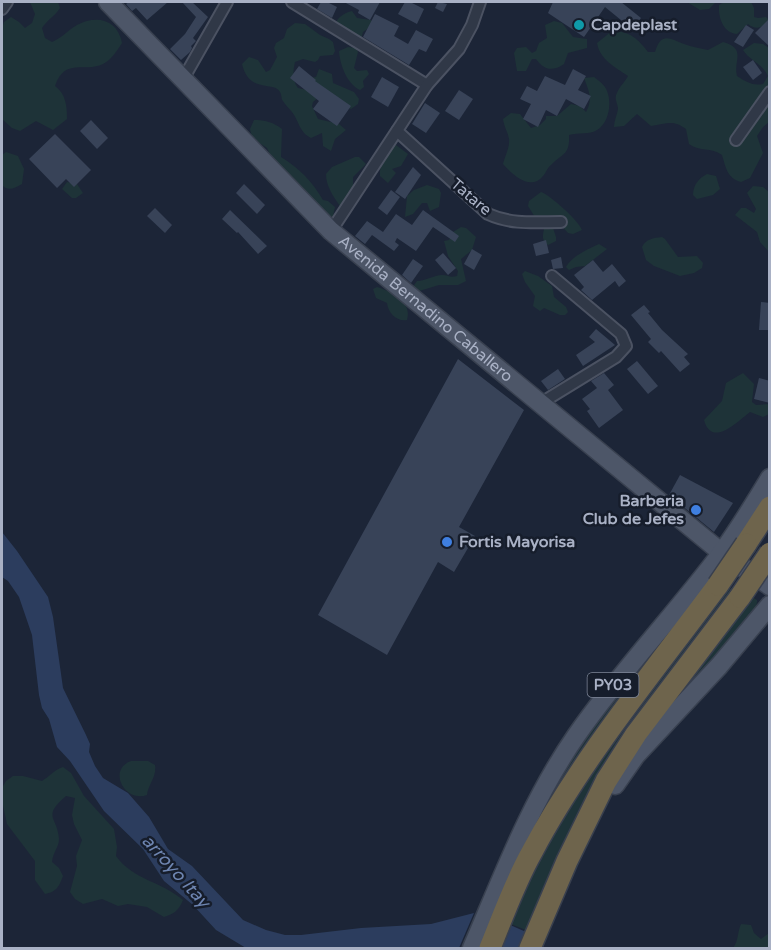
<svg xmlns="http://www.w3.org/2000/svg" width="771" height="950" font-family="'Varela Round',sans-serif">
<rect width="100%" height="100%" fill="#1c2537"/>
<!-- green -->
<g fill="#1e3338">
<path d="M30,2H58L60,8C55,16 47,20 42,28L45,38L52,42C62,38 68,30 77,25C97,14 118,20 122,43C117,51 111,60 103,64C84,73 65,57 55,86C66,94 67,106 67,119L53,130L36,121L20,131L12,128L2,119V28L4,22L11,17L19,22L25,28L32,23L35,14Z"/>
<path d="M687,2H714L715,3L709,9L700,10Z"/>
<path d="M724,2H751L754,8V17L758,18L766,17L769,20C763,27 757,31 748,24L737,34C723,33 718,17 719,5Z"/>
<path d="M352,11L357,18L371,20L374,24L363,32L361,39L342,40C327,30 337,14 352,11Z"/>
<path d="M554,21L562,23L573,37L587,39V48L568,53L564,64C552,72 544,70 536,59H532L526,71H517L514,53L517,48L526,47L532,53L536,51L539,43L547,38L545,25Z"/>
<path d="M295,23L305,24L320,35L329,39L333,42L335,51L333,55L320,56L318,60L315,62L303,59L295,62C293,71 292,80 298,88L307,90L311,78L316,77L319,69L332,74L333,83L354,92L359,99L358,104L351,109L320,96L313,102L312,106L318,119L339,124L346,130L335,139L331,151L323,146L322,133L311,138C299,132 299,121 292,112C289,108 285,105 283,101C281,99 282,95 280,92C274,81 249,94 242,64L249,57L258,60L266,72L270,70L277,57L274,48L276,43L284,38L287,29Z"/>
<path d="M612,31C630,31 638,39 648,52H655C661,32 669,38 684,44C692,47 700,48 708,50L723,42C747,49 733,60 737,76C746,82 753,86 763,84L768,76C763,64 749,60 743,50L754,43L763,44L769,48V122L763,127L757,136L763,153L750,178L741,182C727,178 726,168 722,155C711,147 700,152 689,144L686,129C673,119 666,124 651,126L637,114L624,126L614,127C614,120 618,113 618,108C617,102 614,98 617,93C619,87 625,82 628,76C615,67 600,60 597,43Z"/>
<path d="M348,47L356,48L358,52L354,68L357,71L367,70L369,74L363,81L364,87L360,90C347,84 340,65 339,51Z"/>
<path d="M594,77C599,81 605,85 607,91C612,103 609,123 597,130C590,135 578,132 569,135C570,155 563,153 551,165C547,168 546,173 543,176C530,192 512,174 503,164C505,156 510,147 509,139C508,132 504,127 503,119L511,113L520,114L531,128L540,125L546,119V116H557L571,104L580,106L586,112C593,100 589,91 584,78Z"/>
<path d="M254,120C265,120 273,122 282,129L281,157C299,168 312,181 323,200L328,201L335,207L333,216L326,221L308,204L298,183L278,172L267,148L252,138L250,129Z"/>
<path d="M396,145L408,154L401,166L392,169L396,173L388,183L380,176C379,164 386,152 396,145Z"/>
<path d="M6,152L18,156L24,169L22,184C15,188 8,192 2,185V155Z"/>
<path d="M355,157H359L366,164L353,177V186L348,193V202L340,206C333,196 326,186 326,174L332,167Z"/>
<path d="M707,174L716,176L720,189L713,195L697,199L693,195C693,185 699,178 707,174Z"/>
<path d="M67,182L77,184L83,193L76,198H72L62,189Z"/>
<path d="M427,185L439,189L441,193L439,207L430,211L427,203H422L413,214L405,217L407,196L414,190Z"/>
<path d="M753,186L763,187L769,192V252L760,242L757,232L735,215L741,208H746L754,213L756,209L747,193Z"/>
<path d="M541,192C550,195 578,220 582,230L573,234L568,233L560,224H555L553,228L556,237V241L548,245C539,238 545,233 544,224L538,222L528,206L529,201Z"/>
<path d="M461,227L466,228L476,237L472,250L461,259L466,281L458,285H439L416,292L412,288L417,281C426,281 434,275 442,275C448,275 450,278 457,276L458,271L448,256L444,241L449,240L453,232Z"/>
<path d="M662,237L665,239L678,257L697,256L703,263L702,268L694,273L680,276L654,266L646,260L642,247C646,239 653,238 662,237Z"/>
<path d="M599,244L607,249L585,266L576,267L569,270L566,267C572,256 588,249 599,244Z"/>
<path d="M525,271L538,276L552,286L554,297L566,307L568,312L565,315H560L544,308L540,311L533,306L535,296L525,282L522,274Z"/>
<path d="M377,287C390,291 413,302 407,320C397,322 388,313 387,303L376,298L373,289Z"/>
<path d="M743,373L754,384L752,402L756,405L769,404V414L763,417L750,412C739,420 712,449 704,420L722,401L726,383Z"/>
<path d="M727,586L735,592L553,874L526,930L508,923L563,810Z"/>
<path d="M752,597L757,600C759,618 703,671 688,686L689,681Z"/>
<path d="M664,640L549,800L533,826C568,760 608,691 664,640Z"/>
<path d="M131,761H148L155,765C157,777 148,784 147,795C125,803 107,770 131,761Z"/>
<path d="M63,767L71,773L84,796L114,829L117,847L116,856C133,880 161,881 183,900C179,910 174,914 164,917L147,907L128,904L118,906L102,899L83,904L75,899L70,892L77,866L76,856L82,840L74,824L72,815L75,798L66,796C41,817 58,817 59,839C59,847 53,852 52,862L59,868L63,876C59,887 56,892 45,894L35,880V861L7,824L2,801V788L6,781L13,776H23L42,781C50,776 54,770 63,767Z"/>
<path d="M741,924L751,925L754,933L761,939L769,933V948H733C739,940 737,933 741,924Z"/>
</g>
<!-- water -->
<g fill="#2c3d5e">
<path d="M2,532L17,551L48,597L53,617L63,688L86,735L90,744L89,752L95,766L103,778L128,793L149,817L168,849L192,866L243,920L266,930L285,935H301L361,928L431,924L474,913L459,948H246L216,930L193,905L164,881L143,849L104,811L70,761L57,747L49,719L42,708L39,695L32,635L19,597L8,581L2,577Z"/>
<path d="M508,924L526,932L519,948H498Z"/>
</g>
<!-- building -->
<g fill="#384358">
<path d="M129,2H168L147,20L136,8L132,11L126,4Z"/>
<path d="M182,2H192L208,17L193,38L196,41L191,46L192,48L190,52L181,60L170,49L185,34L196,17Z"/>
<path d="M321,2H327L337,7L332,18L317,9Z"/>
<path d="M344,2H380L370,20L358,13L359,10Z"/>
<path d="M405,2H410L424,9L417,24L398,14Z"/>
<path d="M438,2L447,4L443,12L435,8Z"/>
<path d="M553,2H621L641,18L632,29L605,7L584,37L548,13Z"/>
<path d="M375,14L399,26L394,36L408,44L416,30L433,39L426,52L419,49L409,65L363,37Z"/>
<path d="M770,18V47L755,33Z"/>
<path d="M746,25L754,30L743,47L734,42Z"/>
<path d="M753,60L762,73L753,80L743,67Z"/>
<path d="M299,66L316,80L315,81L351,106L337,126L313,109L319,101L290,78Z"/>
<path d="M573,69L586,76L578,90L591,96L584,109L566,99L557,116L546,110L538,127L523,119L531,104L520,99L527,86L537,91L545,76L565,85Z"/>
<path d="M382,77L399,87L388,107L371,97Z"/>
<path d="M459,90L473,99L459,120L445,111Z"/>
<path d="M425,103L440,113L426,133L412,124Z"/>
<path d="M91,120L108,138L97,149L80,131Z"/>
<path d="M55,134L91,170L74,187L66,179L57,188L29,159Z"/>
<path d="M413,167L421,175L405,199L395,192Z"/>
<path d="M244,184L265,205L257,214L236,193Z"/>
<path d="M391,190L400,197L387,215L378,208Z"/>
<path d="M155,208L172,225L165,233L147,216Z"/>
<path d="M230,210L267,246L258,254L238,232L237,233L222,219Z"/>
<path d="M423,210L459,236L455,242L433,227L416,251L397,238L395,242L399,245L394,251L372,235L365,244L355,236L367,221L383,232L396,214L412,225Z"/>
<path d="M546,240L549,253L536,256L533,244Z"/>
<path d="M472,249L482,255L474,270L464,264Z"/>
<path d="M443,253L456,268L448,275L435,260Z"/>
<path d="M561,257L563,268L553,269L551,260Z"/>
<path d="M413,259L423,266L411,283L402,275Z"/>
<path d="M593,260L603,272L612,264L626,281L619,287L615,281L592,300L581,290L584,287L574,275Z"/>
<path d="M761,302L770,303V330H759Z"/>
<path d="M644,305L650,312L648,313L662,330L688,354L684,357L690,364L680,372L661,351L659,353L648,342L651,339L631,315Z"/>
<path d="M596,329L615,345L583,366L576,355L595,342L589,337Z"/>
<path d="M458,359L524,410L459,527L475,536L454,572L438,562L387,655L318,615Z"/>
<path d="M637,361L658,386L648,394L627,369Z"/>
<path d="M558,369L565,379L548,390L541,381Z"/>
<path d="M604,373L614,385L608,390L623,410L599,428L587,411L590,409L582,399L597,388L591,381Z"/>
<path d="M759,378L770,381V403L754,399Z"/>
<path d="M680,475L733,503L714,532L669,495Z"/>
</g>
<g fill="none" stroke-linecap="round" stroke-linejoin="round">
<!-- street casing -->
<g stroke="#4b5262" stroke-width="14">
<g id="street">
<path d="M292,2L427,85"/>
<path d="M2,9L7,2"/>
<path d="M182,81L227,2"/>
<path d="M397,131L488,214C512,225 536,222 561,222"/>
<path d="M736,140L770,92"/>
<path d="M331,231L427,85L459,49L472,25L480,2"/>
<path d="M541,403L616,357L626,346L621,334L552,276"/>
</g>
</g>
<!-- primary casing -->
<g stroke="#394150" stroke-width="21">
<g id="primary">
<path id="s1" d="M108,2L331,231L722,553L770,586"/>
<path d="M615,785L636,755L719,666L770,605"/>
<path d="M472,948C503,876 531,801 576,736C621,671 676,614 723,551C740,527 755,503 770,478"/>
</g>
</g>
<!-- highway casing -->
<g stroke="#383f4e" stroke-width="24">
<g id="highway">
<path d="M746,544L770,507"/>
<path d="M490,948C503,916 515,882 532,852C581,759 655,670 718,585"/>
<path d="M530,948L567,861L606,781L636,734L740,597"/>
</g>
</g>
<!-- street -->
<use href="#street" stroke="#303847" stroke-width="10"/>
<!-- primary -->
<use href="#primary" stroke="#4d5668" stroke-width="18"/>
<!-- highway -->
<use href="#highway" stroke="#6e644c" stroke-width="21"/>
<!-- highway-bridge casing -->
<g stroke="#383f4e" stroke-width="24" stroke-linecap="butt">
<g id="highway-bridge">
<path d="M718,585L746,544"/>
<path d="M740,597L770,553"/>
</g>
</g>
<!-- highway-bridge -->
<use href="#highway-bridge" stroke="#6e644c" stroke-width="21"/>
</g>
<!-- markers -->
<circle fill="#0f9aa8" stroke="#161d2b" stroke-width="2" cx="579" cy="25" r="6"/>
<g fill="#3f7fe0" stroke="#161d2b" stroke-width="2">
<circle cx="696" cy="510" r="6"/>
<circle cx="447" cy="542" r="6"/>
</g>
<g text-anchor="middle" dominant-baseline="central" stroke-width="5" stroke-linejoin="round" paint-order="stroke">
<!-- shield labels -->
<rect fill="#161d2b" stroke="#7d8597" stroke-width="1.5" x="587.5" y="673" width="51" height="24" rx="4.5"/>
<g font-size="15" font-weight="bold" fill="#a9b1c5">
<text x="613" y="685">PY03</text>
</g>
<!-- poi labels -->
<g font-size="16" font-weight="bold" fill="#a9b1c5" stroke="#161d2b" text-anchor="start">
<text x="591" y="25">Capdeplast</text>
<text x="684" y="501" text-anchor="end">Barberia<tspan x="684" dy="18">Club de Jefes</tspan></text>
<text x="459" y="542">Fortis Mayorisa</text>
</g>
<!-- street labels -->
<g font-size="16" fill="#a9b1c5" stroke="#161d2b">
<text transform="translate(471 197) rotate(40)">Tatare</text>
<text stroke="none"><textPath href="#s1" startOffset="442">Avenida Bernadino Caballero</textPath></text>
</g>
<!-- water labels -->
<g font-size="18" font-style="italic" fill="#6e85b1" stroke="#161d2b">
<text transform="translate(176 871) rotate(48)">arroyo Itay</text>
</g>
</g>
<!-- border -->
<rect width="771" height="950" fill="none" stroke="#a9b1c5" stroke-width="6"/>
</svg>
